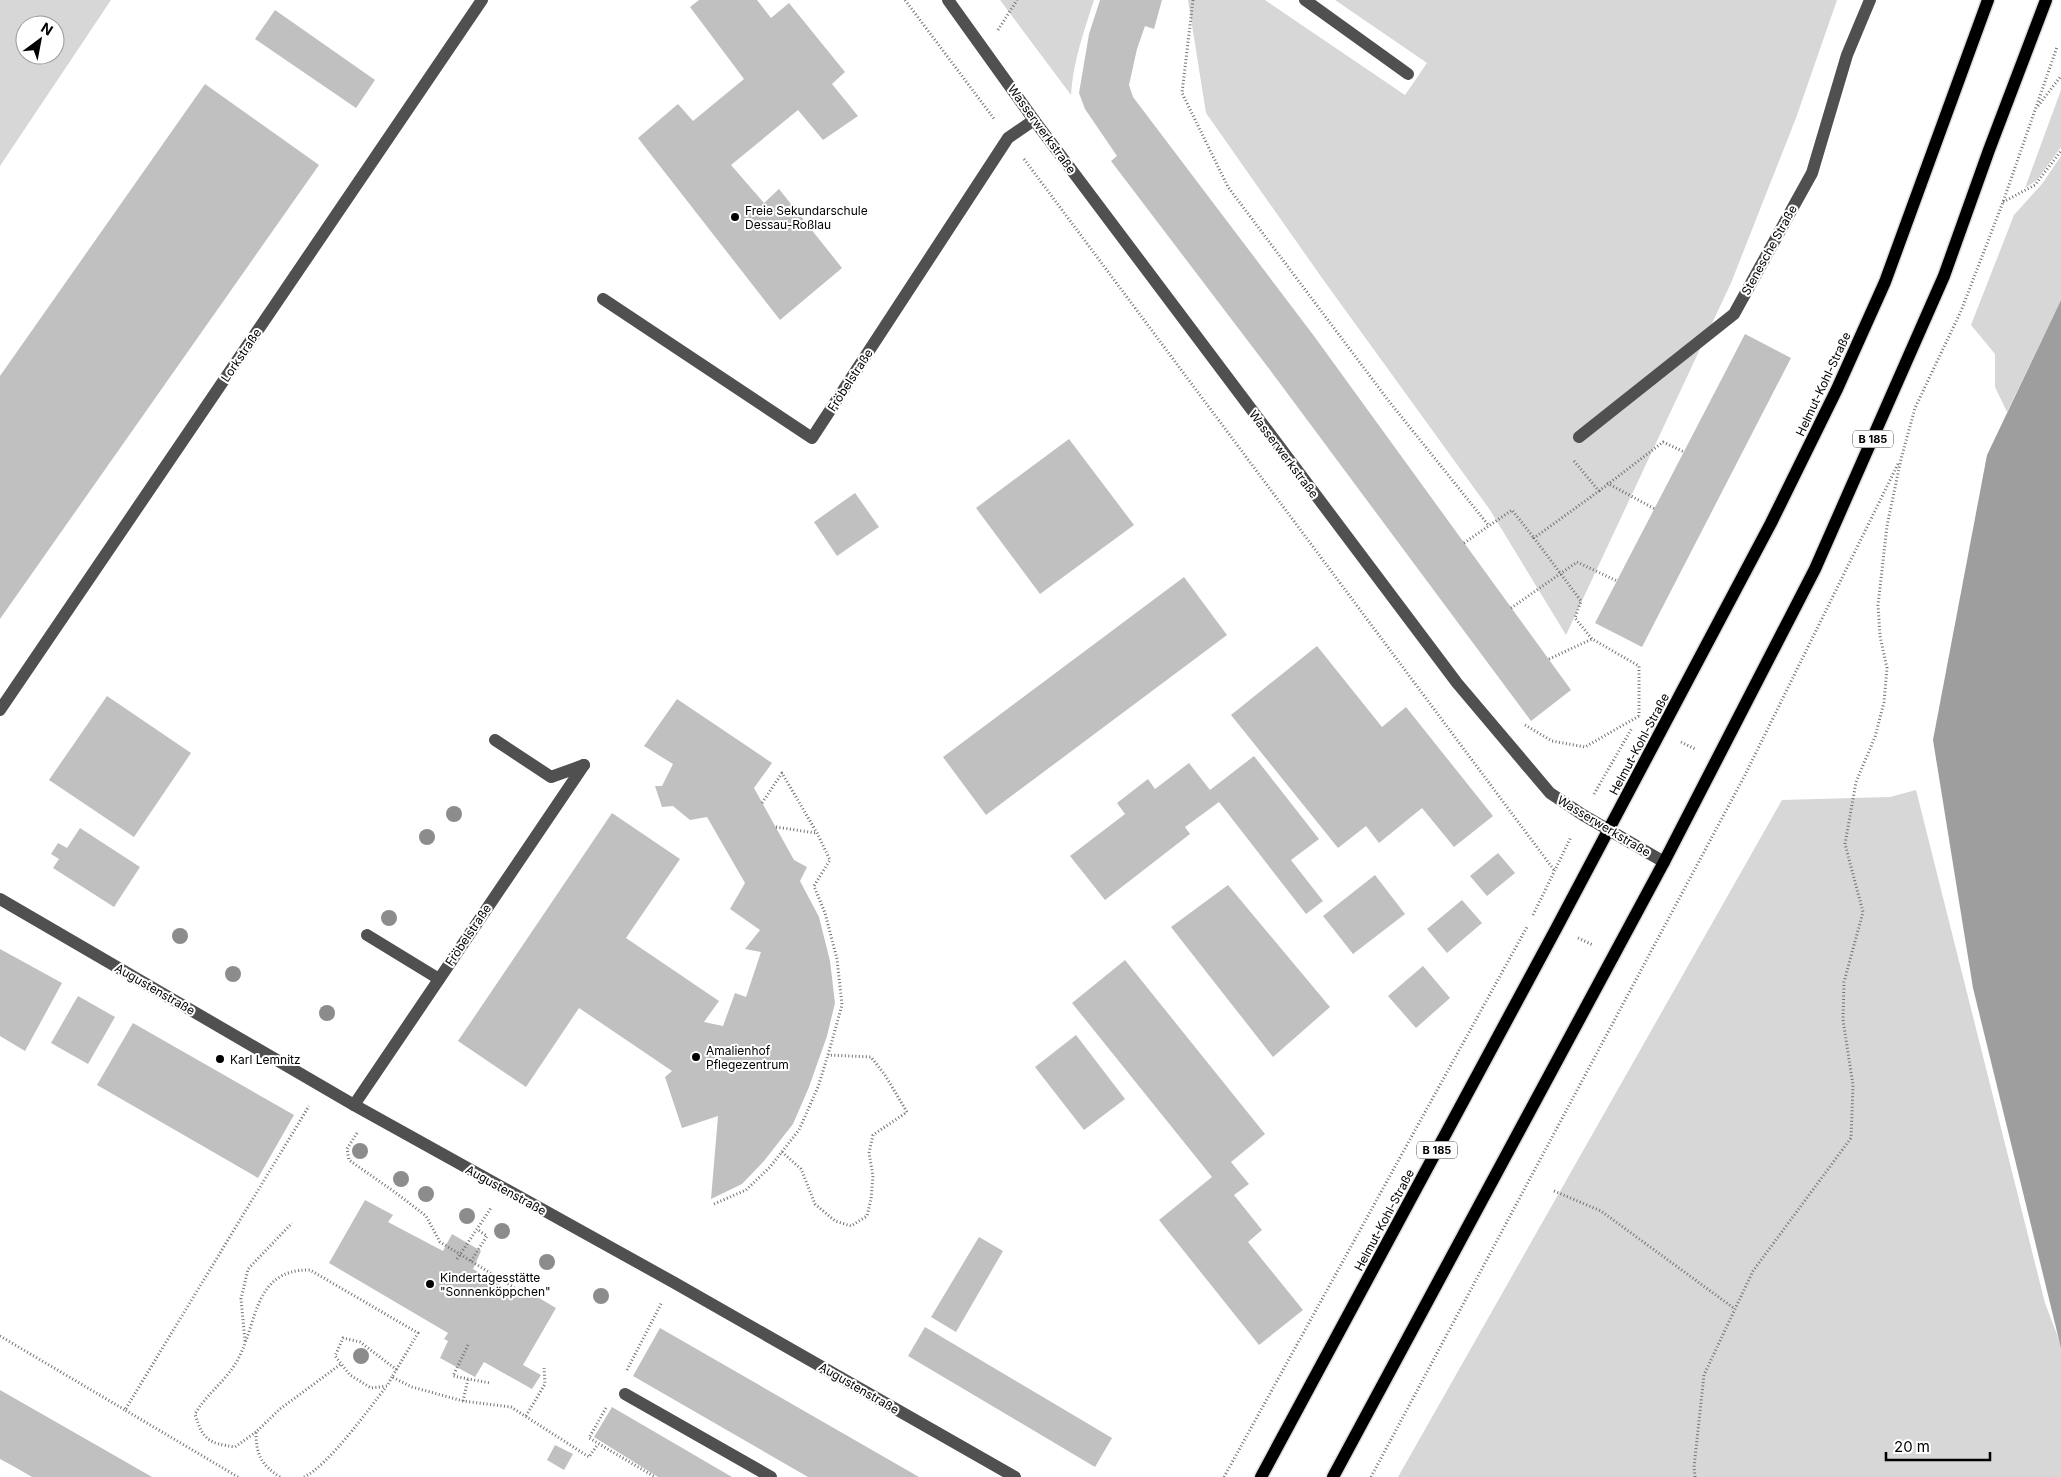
<svg xmlns="http://www.w3.org/2000/svg" width="2061" height="1477" font-family="Inter,sans-serif">
<rect width="100%" height="100%" fill="#fff"/>
<!-- green -->
<g fill="#d7d7d7" fill-rule="evenodd">
<path d="M0,0H111L0,166ZM25,25H55V55H25Z"/>
<path d="M1000,0H1094C1084,31 1073,62 1071,95Z"/>
<path d="M1188,0H1265L1405,95L1427,63L1335,0H1837L1796,118L1731,283L1566,635L1490,510L1322,278L1206,113Z"/>
<path d="M2061,90V147L2037,180L2025,188Z"/>
<path d="M2061,156V300L2007,412L1995,387V354L1971,325L2014,215L2042,184Z"/>
<path d="M1916,790L2045,1303L2061,1345V1477H1398L1782,800L1890,797Z"/>
</g>
<!-- water -->
<path fill="#9e9e9e" d="M2061,300V1348L1973,988L1933,740L1987,455Z"/>
<!-- building -->
<g fill="#c0c0c0">
<path d="M699,0H757L771,18L789,3L845,72L832,84L858,116L823,140L798,110L731,165L764,203L779,189L842,268L780,320L638,138L678,104L693,121L744,79L690,7Z"/>
<path d="M1100,0H1162L1154,29L1145,26L1137,49L1129,85L1133,97L1314,336L1571,690L1531,721L1270,370L1111,161L1117,156L1085,109L1079,93L1089,34Z"/>
<path d="M275,10L375,80L356,108L255,39Z"/>
<path d="M205,84L319,165L0,619V376Z"/>
<path d="M1745,334L1791,358L1642,647L1595,623Z"/>
<path d="M1069,439L1134,525L1040,594L976,508Z"/>
<path d="M855,493L879,527L837,556L814,522Z"/>
<path d="M1184,577L1227,635L986,815L943,757Z"/>
<path d="M1317,646L1382,727L1406,707L1493,816L1454,847L1422,808L1379,843L1366,826L1338,848L1231,715Z"/>
<path d="M107,696L191,753L134,837L49,780Z"/>
<path d="M677,699L772,763L754,788L794,860L807,867L800,881L819,917L830,961L835,1003L827,1036L809,1087L793,1124L764,1161L742,1184L711,1199L718,1116L682,1128L665,1077L672,1071L579,1008L526,1087L458,1041L612,813L680,859L626,938L719,1001L704,1022L723,1026L735,993L746,997L761,952L745,949L760,930L730,909L745,883L707,817L690,820L673,806L662,807L655,786H662L673,764L644,746Z"/>
<path d="M1254,756L1319,839L1291,860L1323,901L1306,914L1219,802L1185,827L1190,834L1105,900L1070,856L1125,814L1117,803L1148,779L1155,789L1189,763L1210,790Z"/>
<path d="M80,828L140,867L114,907L53,868L59,859L51,854L58,843L67,848Z"/>
<path d="M1498,853L1515,873L1487,896L1470,876Z"/>
<path d="M1375,875L1405,914L1353,954L1323,916Z"/>
<path d="M1228,885L1330,1007L1273,1057L1171,927Z"/>
<path d="M1462,900L1482,923L1447,953L1427,929Z"/>
<path d="M0,949L62,983L25,1051L0,1036Z"/>
<path d="M1125,960L1265,1134L1231,1162L1249,1184L1234,1195L1262,1230L1248,1242L1303,1310L1259,1345L1159,1220L1212,1177L1072,1003Z"/>
<path d="M1423,966L1450,998L1416,1028L1388,996Z"/>
<path d="M78,996L115,1017L88,1064L51,1043Z"/>
<path d="M133,1023L294,1115L258,1178L97,1085Z"/>
<path d="M1076,1035L1125,1099L1084,1130L1035,1067Z"/>
<path d="M365,1200L393,1215L388,1222L443,1251L452,1234L481,1251L473,1269L520,1297L524,1289L556,1308L523,1365L541,1375L532,1389L484,1362L475,1377L440,1358L448,1341L444,1339L448,1333L329,1263Z"/>
<path d="M979,1237L1003,1251L956,1332L931,1317Z"/>
<path d="M925,1327L1112,1438L1095,1467L908,1356Z"/>
<path d="M660,1328L919,1477H808L633,1376Z"/>
<path d="M0,1390L98,1446L152,1477H32L13,1466L0,1459Z"/>
<path d="M612,1407L732,1477H658L594,1437Z"/>
<path d="M555,1445L573,1454L564,1470L547,1460Z"/>
</g>
<g fill="none" stroke-linecap="round" stroke-linejoin="round">
<!-- major casing -->
<g stroke="#dbdbdb" stroke-width="15">
<g id="major">
<path d="M1261,1477L1557,927L1771,523L1837,389L1885,282L1988,0"/>
<path d="M1333,1477L1664,862L1815,569L1944,276L1989,150L2046,0"/>
</g>
</g>
<!-- path -->
<g stroke="#727272" stroke-width="3" stroke-dasharray="1 2.5" stroke-linecap="butt">
<path d="M905,0L995,120"/>
<path d="M1193,0L1182,93L1228,187L1388,400L1489,526"/>
<path d="M998,30L1017,0"/>
<path d="M2038,106L2061,76"/>
<path d="M1024,159L1554,870"/>
<path d="M2003,202L2035,185L2061,151"/>
<path d="M1574,461L1599,491L1534,538L1581,601L1575,618L1592,639L1639,666V716"/>
<path d="M1607,483L1655,509"/>
<path d="M1599,491L1663,442L1684,452"/>
<path d="M1464,543L1512,510L1534,538"/>
<path d="M1511,608L1577,562L1617,581"/>
<path d="M1549,659L1592,639"/>
<path d="M1525,725L1552,741L1585,747L1639,716"/>
<path d="M1681,742L1695,749"/>
<path d="M1594,794L1632,728"/>
<path d="M776,827L816,833"/>
<path d="M1533,915L1571,837"/>
<path d="M1578,938L1593,945"/>
<path d="M357,1133L347,1149L349,1160L396,1193L426,1216L440,1242L518,1290L515,1294"/>
<path d="M782,1152L801,1169L815,1204L835,1221L851,1226L867,1216L871,1199L873,1176L869,1153L873,1135L907,1112L885,1075L871,1057L828,1055"/>
<path d="M1554,1191L1601,1211L1735,1309"/>
<path d="M714,1204L746,1190L770,1167L799,1130L818,1087L828,1055L842,1005L837,959L825,913L814,886L830,860L817,833L782,773L762,803"/>
<path d="M457,1259L491,1208"/>
<path d="M471,1261L487,1236L477,1229"/>
<path d="M0,1336L125,1410"/>
<path d="M245,1341L241,1299L248,1269L292,1223"/>
<path d="M468,1345L453,1376L490,1383"/>
<path d="M627,1370L662,1302"/>
<path d="M392,1377L387,1386L371,1388L350,1375L335,1356L343,1338L360,1342L397,1370"/>
<path d="M463,1401L468,1379"/>
<path d="M606,1408L589,1438L655,1477"/>
<path d="M526,1416L545,1384L544,1368"/>
<path d="M256,1432L235,1447C208,1443 203,1440 195,1414C206,1395 222,1384 234,1366C259,1328 250,1269 310,1270L418,1333L392,1377L412,1387L463,1401L511,1407L589,1457L598,1444"/>
<path d="M238,1477L125,1410L309,1106"/>
<path d="M280,1477C261,1465 256,1454 256,1432L280,1409L341,1364"/>
<path d="M304,1477C329,1465 368,1410 386,1387"/>
<path d="M1224,1477L1527,927"/>
<path d="M1371,1477L1745,775L1898,464"/>
<path d="M1695,1477L1694,1467L1704,1375L1735,1309L1753,1271L1851,1138L1853,1085L1843,1020L1844,982L1863,912L1845,844L1856,782L1875,737L1884,702L1887,668L1880,636L1878,605L1887,526L1901,459L1915,408L1961,311L2003,202L2057,47"/>
</g>
<!-- minor -->
<g stroke="#505050" stroke-width="12">
<path d="M948,0L1034,120L1457,683L1550,793L1583,815L1664,862"/>
<path d="M1305,0L1408,74"/>
<path d="M603,299L812,438L1008,138L1034,120"/>
<path d="M1579,437L1734,314L1812,173L1847,55L1870,0"/>
<path d="M0,710L482,0"/>
<path d="M495,740L551,777L584,765"/>
<path d="M0,899L354,1105L673,1282L1015,1477"/>
<path d="M367,935L439,979"/>
<path d="M354,1105L584,765"/>
<path d="M625,1394L771,1477"/>
</g>
<!-- major -->
<use href="#major" stroke="#000" stroke-width="12"/>
</g>
<!-- trees -->
<g fill="#8c8c8c">
<circle cx="454" cy="814" r="8"/>
<circle cx="427" cy="837" r="8"/>
<circle cx="389" cy="918" r="8"/>
<circle cx="180" cy="936" r="8"/>
<circle cx="233" cy="974" r="8"/>
<circle cx="327" cy="1013" r="8"/>
<circle cx="360" cy="1151" r="8"/>
<circle cx="401" cy="1179" r="8"/>
<circle cx="426" cy="1194" r="8"/>
<circle cx="467" cy="1216" r="8"/>
<circle cx="502" cy="1231" r="8"/>
<circle cx="547" cy="1262" r="8"/>
<circle cx="601" cy="1296" r="8"/>
<circle cx="361" cy="1356" r="8"/>
</g>
<!-- markers -->
<g fill="#000" stroke="#fff" stroke-width="2">
<circle cx="735" cy="217" r="5"/>
<circle cx="696" cy="1057" r="5"/>
<circle cx="220" cy="1059" r="5"/>
<circle cx="430" cy="1284" r="5"/>
</g>
<g text-anchor="middle" dominant-baseline="central" stroke-width="4" stroke-linejoin="round" paint-order="stroke">
<!-- shield labels -->
<g fill="#fff" stroke="#4c4c4c" stroke-width="1">
<rect x="1853" y="430.5" width="40" height="17" rx="4"/>
<rect x="1417" y="1141.5" width="40" height="17" rx="4"/>
</g>
<g font-size="11" font-weight="bold" fill="#000">
<text x="1873" y="439">B 185</text>
<text x="1437" y="1150">B 185</text>
</g>
<!-- street labels -->
<g font-size="12" fill="#000" stroke="#fff">
<text transform="translate(1042 129) rotate(54)">Wasserwerkstraße</text>
<text transform="translate(1769 250) rotate(-61)">Stenesche Straße</text>
<text transform="translate(241 355) rotate(-56)">Lorkstraße</text>
<text transform="translate(850 380) rotate(-57)">Fröbelstraße</text>
<text transform="translate(1823 384) rotate(-65)">Helmut-Kohl-Straße</text>
<text transform="translate(1284 454) rotate(53)">Wasserwerkstraße</text>
<text transform="translate(1639 744) rotate(-62)">Helmut-Kohl-Straße</text>
<text transform="translate(1604 826) rotate(31)">Wasserwerkstraße</text>
<text transform="translate(468 935) rotate(-56)">Fröbelstraße</text>
<text transform="translate(155 989) rotate(30)">Augustenstraße</text>
<text transform="translate(506 1190) rotate(29)">Augustenstraße</text>
<text transform="translate(1384 1220) rotate(-62)">Helmut-Kohl-Straße</text>
<text transform="translate(859 1388) rotate(30)">Augustenstraße</text>
</g>
<!-- poi labels -->
<g font-size="12" fill="#000" stroke="#fff" text-anchor="start">
<text x="745" y="210">Freie Sekundarschule<tspan x="745" dy="14">Dessau-Roßlau</tspan></text>
<text x="706" y="1050">Amalienhof<tspan x="706" dy="14">Pflegezentrum</tspan></text>
<text x="230" y="1059">Karl Lemnitz</text>
<text x="440" y="1277">Kindertagesstätte<tspan x="440" dy="14">"Sonnenköppchen"</tspan></text>
</g>
</g>
<!-- north arrow -->
<g transform="translate(40 40) rotate(32)"><circle r="24" fill="#ffffff" stroke="#999999"/>
<path d="M0-4L9 19L0 12L-9 19Z" fill="#000000"/>
<text y="-8" font-size="14" font-weight="bold" text-anchor="middle" fill="#000000">N</text>
</g>
<!-- scale -->
<path d="M1886 1452v8h104v-8" fill="none" stroke="#000000" stroke-width="2.5"/>
<text x="1894" y="1452" font-size="15" fill="#000000" stroke="#ffffff" stroke-width="4" paint-order="stroke">20 m</text>
</svg>
